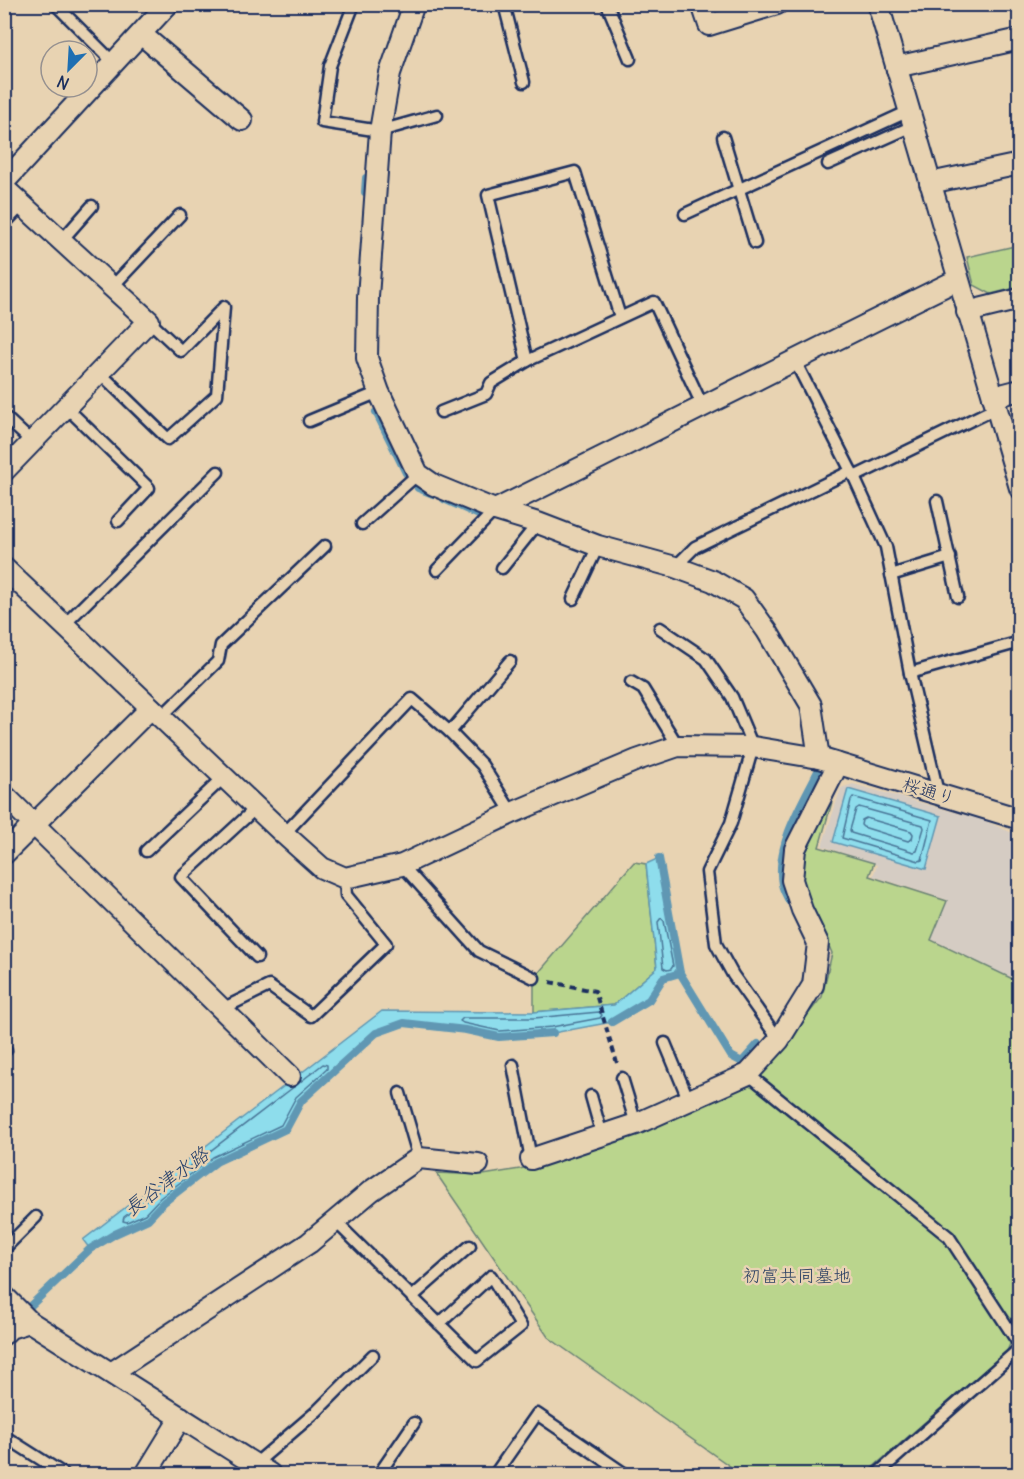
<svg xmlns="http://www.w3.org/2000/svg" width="1024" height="1479" font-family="Delius,'Klee One',sans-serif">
<rect width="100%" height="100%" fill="#e8d3b2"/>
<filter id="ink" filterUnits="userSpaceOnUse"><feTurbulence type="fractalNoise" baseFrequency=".0167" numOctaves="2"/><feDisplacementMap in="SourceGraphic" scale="12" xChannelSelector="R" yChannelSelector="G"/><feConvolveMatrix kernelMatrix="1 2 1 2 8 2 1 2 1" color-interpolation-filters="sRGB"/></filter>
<g filter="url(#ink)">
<!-- built -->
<path fill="#d5ccc3" d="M853,784L983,820L1019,836V982L931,939L947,900L873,876L877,865L822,846L841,788Z"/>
<!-- green -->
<g fill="#bad58d" stroke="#6a8276" stroke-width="1.5">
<path d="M1019,245V287L991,294L974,285L967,257Z"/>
<path d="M838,781L819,847L874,863L869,876L947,901L931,940L1019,982V1328L1016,1330L1007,1351L865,1474H741L548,1337L436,1173L483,1175L520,1169L638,1132L736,1089L750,1086L822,997L832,953L800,879L804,850Z"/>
<path d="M634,862L646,864L657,968L614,1005L534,1012V978Z"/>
</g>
<!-- water -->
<g fill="#8eddec" stroke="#6097b3" stroke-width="1.5">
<path d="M848,789L941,816L926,869L833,842Z"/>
<path d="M659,858L680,973L663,978L649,1000L612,1022L553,1033L499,1037L466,1030L404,1023L376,1033L301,1101L286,1129L216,1162L164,1202L148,1219L115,1234L90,1249L83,1240L382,1011L534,1012L614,1005L657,968L646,864Z"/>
</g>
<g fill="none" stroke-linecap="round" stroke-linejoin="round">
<!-- shore -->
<g stroke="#497597" stroke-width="1.5">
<path d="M853,797L932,820L922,860L919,861L842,838L851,800Z"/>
<path d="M859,807L923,825L924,828L917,851L914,852L851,833L850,830L856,809Z"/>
<path d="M866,818L911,831L913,834L912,839L908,841L863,827L861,825L862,820Z"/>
<path d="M661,918L664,921L673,966L671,969L667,970L663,968L658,922Z"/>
<path d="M599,1012L602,1015L600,1018L552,1027L500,1031L463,1023L460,1021L463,1018H534Z"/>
<path d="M295,1086L124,1217L123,1221L127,1222L145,1214L160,1198L213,1157L281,1125L296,1097L327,1069V1065L323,1064L299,1083"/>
</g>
<!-- stream -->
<g stroke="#6097b3" stroke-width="8">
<path d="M365,192L366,178"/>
<path d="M376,412L406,473"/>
<path d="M418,488L433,494"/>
<path d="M444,499L479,515"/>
<path d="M659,858L680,973"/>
<path d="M789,901C787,896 783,890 782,884C775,845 802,804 818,771"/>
<path d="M612,1022L649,1000L663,978L680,973L731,1056L742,1062L758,1044"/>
<path d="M26,1310L90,1249L115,1234L148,1219L164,1202L216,1162L286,1129L301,1101L376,1033L404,1023L466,1030L499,1037L553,1033"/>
</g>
<!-- lane casing -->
<g stroke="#1b2f5e" stroke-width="15">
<g id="lane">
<path d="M354,4L330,66L322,122L380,131L437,115"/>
<path d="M504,4L524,82"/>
<path d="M607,4L630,59"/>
<path d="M57,6L114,63"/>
<path d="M723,137L755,243"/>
<path d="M828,164L913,126"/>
<path d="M685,214L909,111"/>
<path d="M4,224L23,204"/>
<path d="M62,240L92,206"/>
<path d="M113,286L180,215"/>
<path d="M794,359L854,477L886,547L910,673L938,793"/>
<path d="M527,361L488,195L575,172L620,317"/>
<path d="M99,372L168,439L217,395L224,307L181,351L149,321"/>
<path d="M66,407L149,488L118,521"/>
<path d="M441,412L486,394L491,383L527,361L654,302L703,407"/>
<path d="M4,416L32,442"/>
<path d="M309,421L379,392"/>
<path d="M854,477L996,408"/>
<path d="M937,501L958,597"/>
<path d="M362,524L418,474"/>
<path d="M675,567L695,547L851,471"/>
<path d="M502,568L538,523"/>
<path d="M437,570L495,510"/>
<path d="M891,575L950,557"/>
<path d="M573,599L598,546"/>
<path d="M64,625L218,472"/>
<path d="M660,628L706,659L732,697L753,747L731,823L707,872L716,944L733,975L779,1040"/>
<path d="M910,673L1020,642"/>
<path d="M631,682L643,689L678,746"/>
<path d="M160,718L218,661L221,645L325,546"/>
<path d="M450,732L510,661"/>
<path d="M256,808L181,877L257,957"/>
<path d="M284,834L412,699L450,732L482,765L512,813"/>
<path d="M146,851L223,778"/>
<path d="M402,865L479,951L534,978"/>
<path d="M222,1009L269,986L311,1016L386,944L346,895L345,878"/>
<path d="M665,1043L689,1101"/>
<path d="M4,1049L6,1050"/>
<path d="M513,1065L531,1159"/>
<path d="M748,1074L949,1237L1020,1346"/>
<path d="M622,1078L636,1124"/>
<path d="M400,1093L419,1158"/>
<path d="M591,1096L602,1135"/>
<path d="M335,1221L477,1361L521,1326L491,1276L439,1324"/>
<path d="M4,1249L36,1217"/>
<path d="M412,1297L470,1246"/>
<path d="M4,1436L64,1474"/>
<path d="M254,1465L317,1411L373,1355"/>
<path d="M379,1474L414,1423"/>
<path d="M495,1474L537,1414L625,1474"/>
<path d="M877,1474L1020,1348"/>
</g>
</g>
<!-- street casing -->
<g stroke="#1b2f5e" stroke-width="24">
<g id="street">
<path d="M414,4L390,73L380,131L368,297L367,358L379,392L418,474L434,485L495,510L538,523L598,546L675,567L713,581L744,599L767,631L811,705L819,758"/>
<path d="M702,4L709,25L777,4"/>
<path d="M878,4L1020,488"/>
<path d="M141,34L242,120"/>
<path d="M896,67L1020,39"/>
<path d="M4,182L168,4"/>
<path d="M930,183L1020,164"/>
<path d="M4,188L149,321L4,471"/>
<path d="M967,312L1020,299"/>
<path d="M993,397L1020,390"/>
<path d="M495,510C650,434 803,355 957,280"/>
<path d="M4,568L284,834L322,868L345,878L402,865L512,813L637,760L678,746L753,747L819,758L1020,819"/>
<path d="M4,795L290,1076"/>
<path d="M4,854L151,708"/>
<path d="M531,1159L636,1124L748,1074L779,1040L813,985L818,943L802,910L792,880L795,849L838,764"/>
<path d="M4,1296L30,1322L270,1474"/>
<path d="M4,1334L10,1328L30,1322"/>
<path d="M111,1373L309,1243L371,1191L419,1158L478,1164"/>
<path d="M146,1474L181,1417"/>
</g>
</g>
<!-- path -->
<path stroke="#1b2f5e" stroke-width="4" stroke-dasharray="6 4.5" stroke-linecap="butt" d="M550,982L595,991L617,1063"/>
<!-- lane -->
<use href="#lane" stroke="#e8d3b2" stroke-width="10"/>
<!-- street -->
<use href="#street" stroke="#e8d3b2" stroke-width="20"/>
</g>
</g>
<g text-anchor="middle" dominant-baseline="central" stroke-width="5" stroke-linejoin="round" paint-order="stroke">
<!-- street labels -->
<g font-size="18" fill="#1b2f5e" stroke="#e8d3b2">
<text transform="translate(929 791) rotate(17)">桜通り</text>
</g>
<!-- park labels -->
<g font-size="18" fill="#2b4063" stroke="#e8d3b2">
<text x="797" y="1275">初富共同墓地</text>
</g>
<!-- water labels -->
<g font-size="20" font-style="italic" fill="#26406c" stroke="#e8d3b2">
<text transform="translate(166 1181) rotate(-37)">長谷津水路</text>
</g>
</g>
<!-- margin -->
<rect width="1024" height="1479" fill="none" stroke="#e8d3b2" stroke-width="24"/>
<rect x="12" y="12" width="1000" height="1455" fill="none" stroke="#1b2f5e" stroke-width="2" filter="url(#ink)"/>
<!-- north arrow -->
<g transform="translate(69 69) rotate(204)"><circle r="28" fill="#e8d3b2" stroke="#969190" stroke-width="1.5"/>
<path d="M0-4.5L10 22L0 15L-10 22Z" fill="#1f6fb2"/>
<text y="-9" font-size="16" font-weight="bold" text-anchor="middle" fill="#1b2f5e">N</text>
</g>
</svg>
